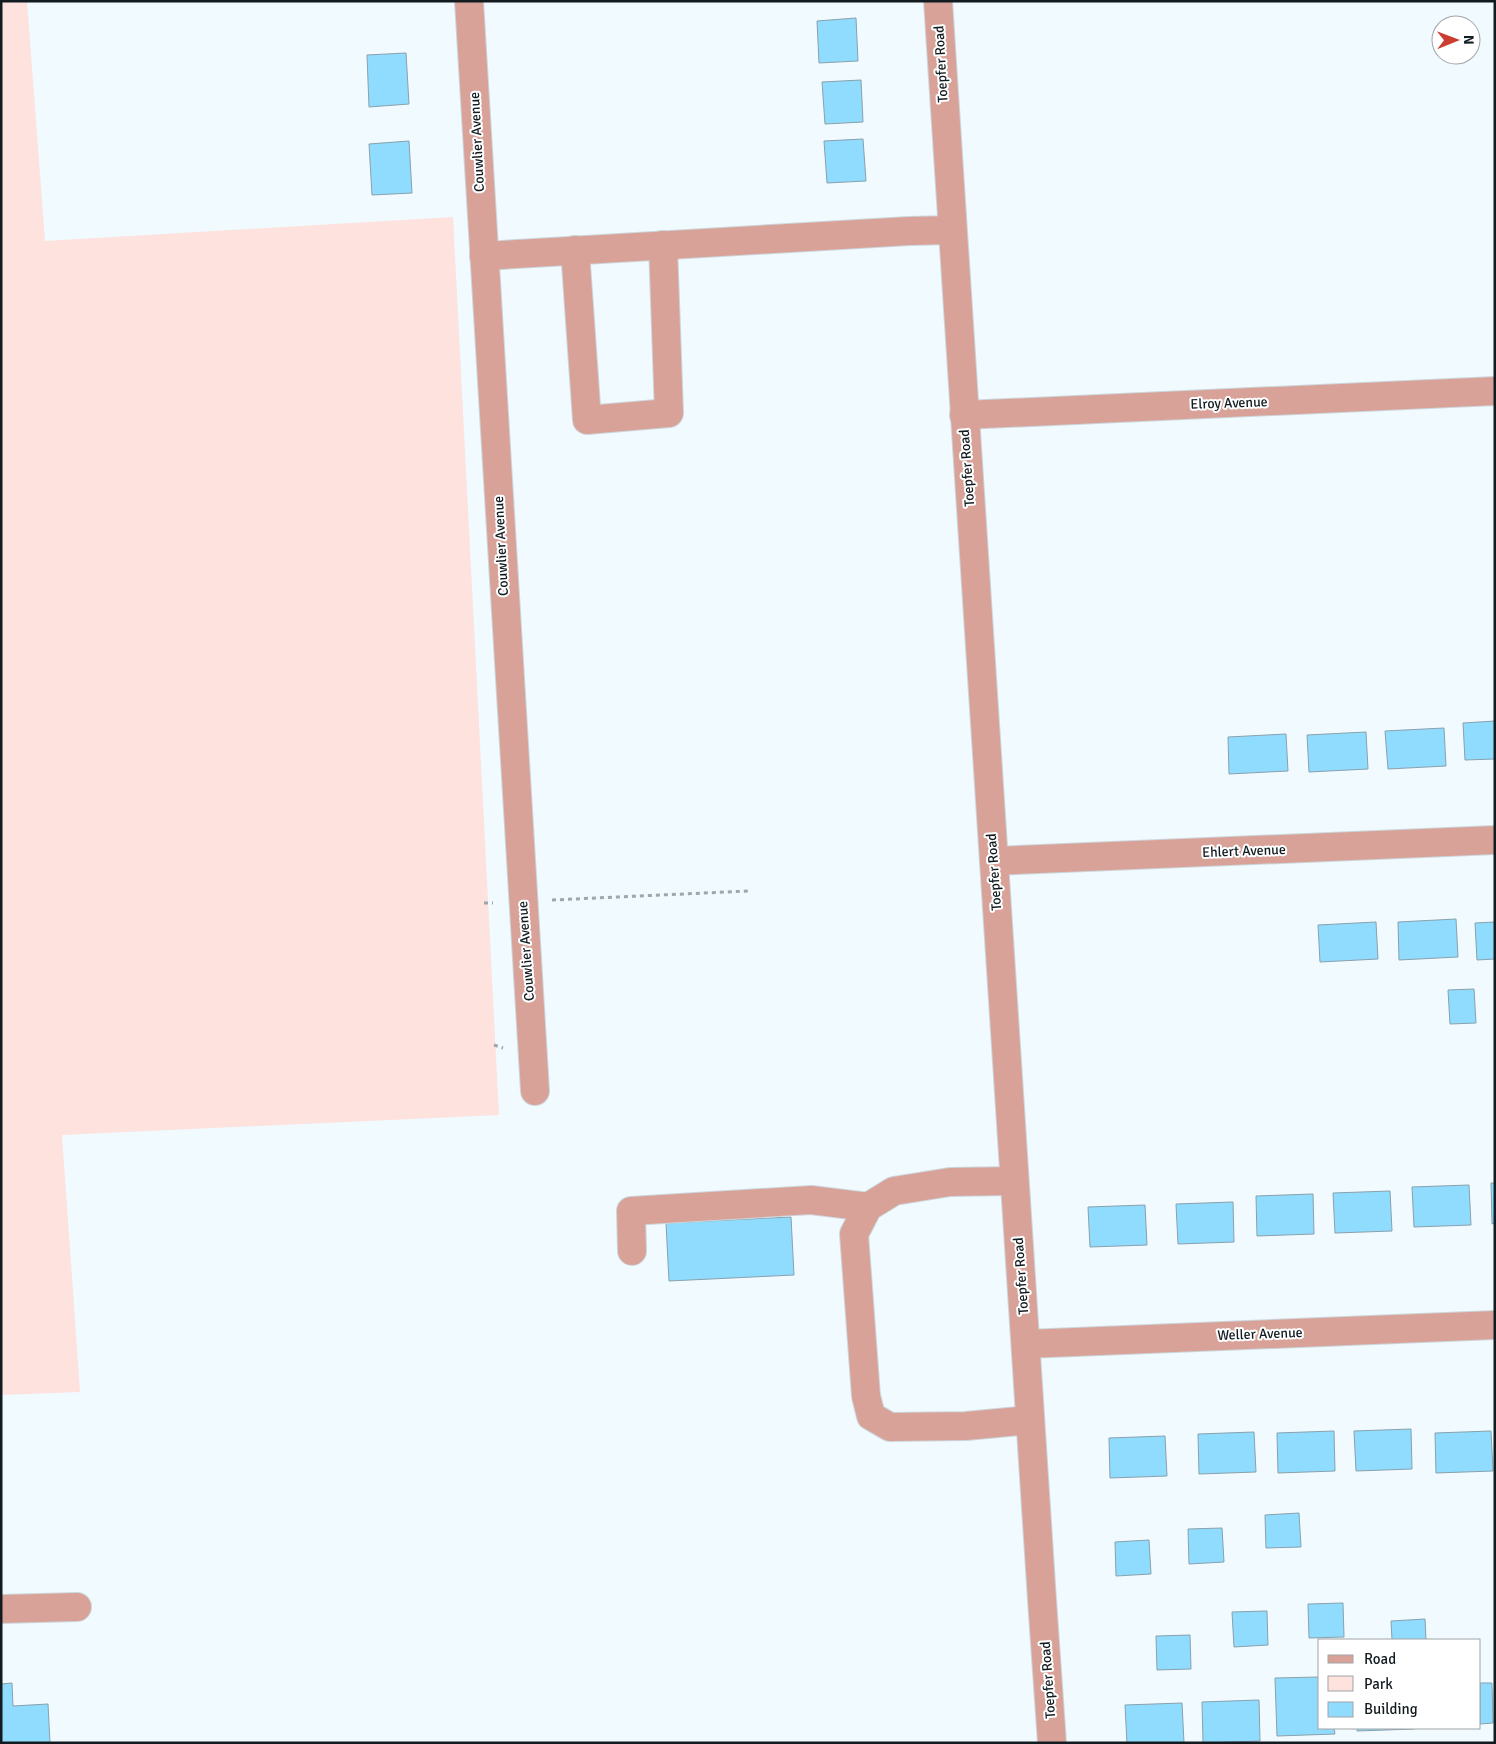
<svg xmlns="http://www.w3.org/2000/svg" width="1496" height="1744" font-family="Signika,sans-serif">
<rect width="100%" height="100%" fill="#f0faff"/>
<!-- green -->
<path fill="#fde2de" d="M1,1H27L45,241L453,217L499,1115L62,1135L80,1392L1,1395Z"/>
<!-- building -->
<g fill="#8fdcfe" stroke="#89a1ad">
<path d="M856,18L858,61L819,63L817,21Z"/>
<path d="M406,53L409,104L369,107L367,55Z"/>
<path d="M861,80L863,122L825,124L822,82Z"/>
<path d="M863,139L866,181L827,183L824,141Z"/>
<path d="M409,141L412,193L372,195L369,144Z"/>
<path d="M1495,721V759L1465,760L1463,723Z"/>
<path d="M1444,728L1446,766L1388,769L1385,731Z"/>
<path d="M1366,732L1368,769L1309,772L1307,735Z"/>
<path d="M1286,734L1288,771L1229,774L1228,737Z"/>
<path d="M1456,919L1458,957L1399,960L1398,922Z"/>
<path d="M1376,922L1378,959L1320,962L1318,925Z"/>
<path d="M1495,922V959L1477,960L1475,923Z"/>
<path d="M1474,989L1476,1023L1450,1024L1448,990Z"/>
<path d="M1491,1183H1495V1223L1492,1224Z"/>
<path d="M1469,1185L1471,1225L1414,1227L1412,1187Z"/>
<path d="M1390,1191L1392,1231L1335,1233L1333,1193Z"/>
<path d="M1313,1194L1314,1234L1257,1236L1256,1196Z"/>
<path d="M1233,1202L1234,1242L1178,1244L1176,1204Z"/>
<path d="M1145,1205L1147,1245L1090,1247L1088,1207Z"/>
<path d="M791,1217L794,1275L669,1281L666,1223Z"/>
<path d="M1411,1429L1412,1469L1356,1471L1354,1431Z"/>
<path d="M1334,1431L1335,1471L1278,1473L1277,1433Z"/>
<path d="M1491,1431L1493,1471L1436,1473L1435,1433Z"/>
<path d="M1254,1432L1256,1472L1199,1474L1198,1434Z"/>
<path d="M1165,1436L1167,1476L1110,1478L1109,1438Z"/>
<path d="M1299,1513L1301,1547L1266,1548L1265,1515Z"/>
<path d="M1222,1528L1224,1562L1189,1564L1188,1529Z"/>
<path d="M1149,1540L1151,1574L1116,1576L1115,1542Z"/>
<path d="M1343,1603L1344,1637L1309,1638L1308,1604Z"/>
<path d="M1267,1611L1268,1645L1234,1647L1232,1612Z"/>
<path d="M1425,1619L1426,1640H1392L1391,1621Z"/>
<path d="M1190,1635L1191,1669L1157,1670L1156,1636Z"/>
<path d="M1320,1677V1728H1334L1335,1734L1277,1736L1275,1678Z"/>
<path d="M12,1683L13,1706L48,1704L50,1743H1V1684Z"/>
<path d="M1480,1683H1492L1493,1723L1480,1724Z"/>
<path d="M1259,1700L1260,1741L1203,1743L1202,1702Z"/>
<path d="M1182,1703L1184,1743H1127L1125,1705Z"/>
<path d="M1357,1728H1414V1729L1357,1731Z"/>
</g>
<g fill="none" stroke-linecap="round" stroke-linejoin="round">
<!-- minor casing -->
<g stroke="#ccd6db" stroke-width="30">
<g id="minor">
<path d="M469,1L535,1091"/>
<path d="M938,1L1042,1600L1052,1743"/>
<path d="M575,250L587,420L669,413L663,245"/>
<path d="M484,256L909,231L951,230"/>
<path d="M964,415L1495,391"/>
<path d="M994,861L1495,840"/>
<path d="M1014,1181L950,1182L894,1191L868,1207L854,1234L866,1396L871,1416L890,1427L966,1426L1030,1420"/>
<path d="M632,1251L631,1211L811,1200L868,1207"/>
<path d="M1026,1344L1495,1325"/>
<path d="M1,1609L77,1607"/>
</g>
</g>
<!-- path -->
<g stroke="#9da7ac" stroke-width="3" stroke-dasharray="4 4" stroke-linecap="butt">
<path d="M552,900L748,891"/>
<path d="M484,903H493"/>
<path d="M494,1045L503,1048"/>
</g>
<!-- minor -->
<use href="#minor" stroke="#d9a299" stroke-width="28"/>
</g>
<g text-anchor="middle" dominant-baseline="central" stroke-width="4" stroke-linejoin="round" paint-order="stroke">
<!-- street labels -->
<g font-size="14" fill="#121b1f" stroke="#fff">
<text transform="translate(941 64) rotate(-93)">Toepfer Road</text>
<text transform="translate(477 142) rotate(-93)">Couwlier Avenue</text>
<text transform="translate(1229 403) rotate(-2)">Elroy Avenue</text>
<text transform="translate(967 468) rotate(-94)">Toepfer Road</text>
<text transform="translate(501 546) rotate(-93)">Couwlier Avenue</text>
<text transform="translate(1244 851) rotate(-2)">Ehlert Avenue</text>
<text transform="translate(994 872) rotate(-94)">Toepfer Road</text>
<text transform="translate(526 951) rotate(-94)">Couwlier Avenue</text>
<text transform="translate(1021 1276) rotate(-94)">Toepfer Road</text>
<text transform="translate(1260 1334) rotate(-2)">Weller Avenue</text>
<text transform="translate(1048 1680) rotate(-94)">Toepfer Road</text>
</g>
</g>
<!-- border -->
<rect width="1496" height="1744" fill="none" stroke="#121b1f" stroke-width="5"/>
<!-- legend -->
<rect x="1318" y="1639" width="162" height="90" fill="#ffffff" stroke="#a0a4a5"/>
<rect x="1328" y="1655" width="25" height="8" fill="#d9a299" stroke="#a0a4a5"/>
<text x="1364" y="1664" font-size="15" fill="#121b1f">Road</text>
<rect x="1328" y="1676" width="25" height="15" fill="#fde2de" stroke="#a0a4a5"/>
<text x="1364" y="1689" font-size="15" fill="#121b1f">Park</text>
<rect x="1328" y="1702" width="25" height="15" fill="#8fdcfe" stroke="#a0a4a5"/>
<text x="1364" y="1714" font-size="15" fill="#121b1f">Building</text>
<!-- north arrow -->
<g transform="translate(1456 40) rotate(89)"><circle r="24" fill="#ffffff" stroke="#a0a4a5"/>
<path d="M0-4L9 19L0 12L-9 19Z" fill="#ca3d30"/>
<text y="-8" font-size="14" font-weight="bold" text-anchor="middle" fill="#121b1f">N</text>
</g>
</svg>
